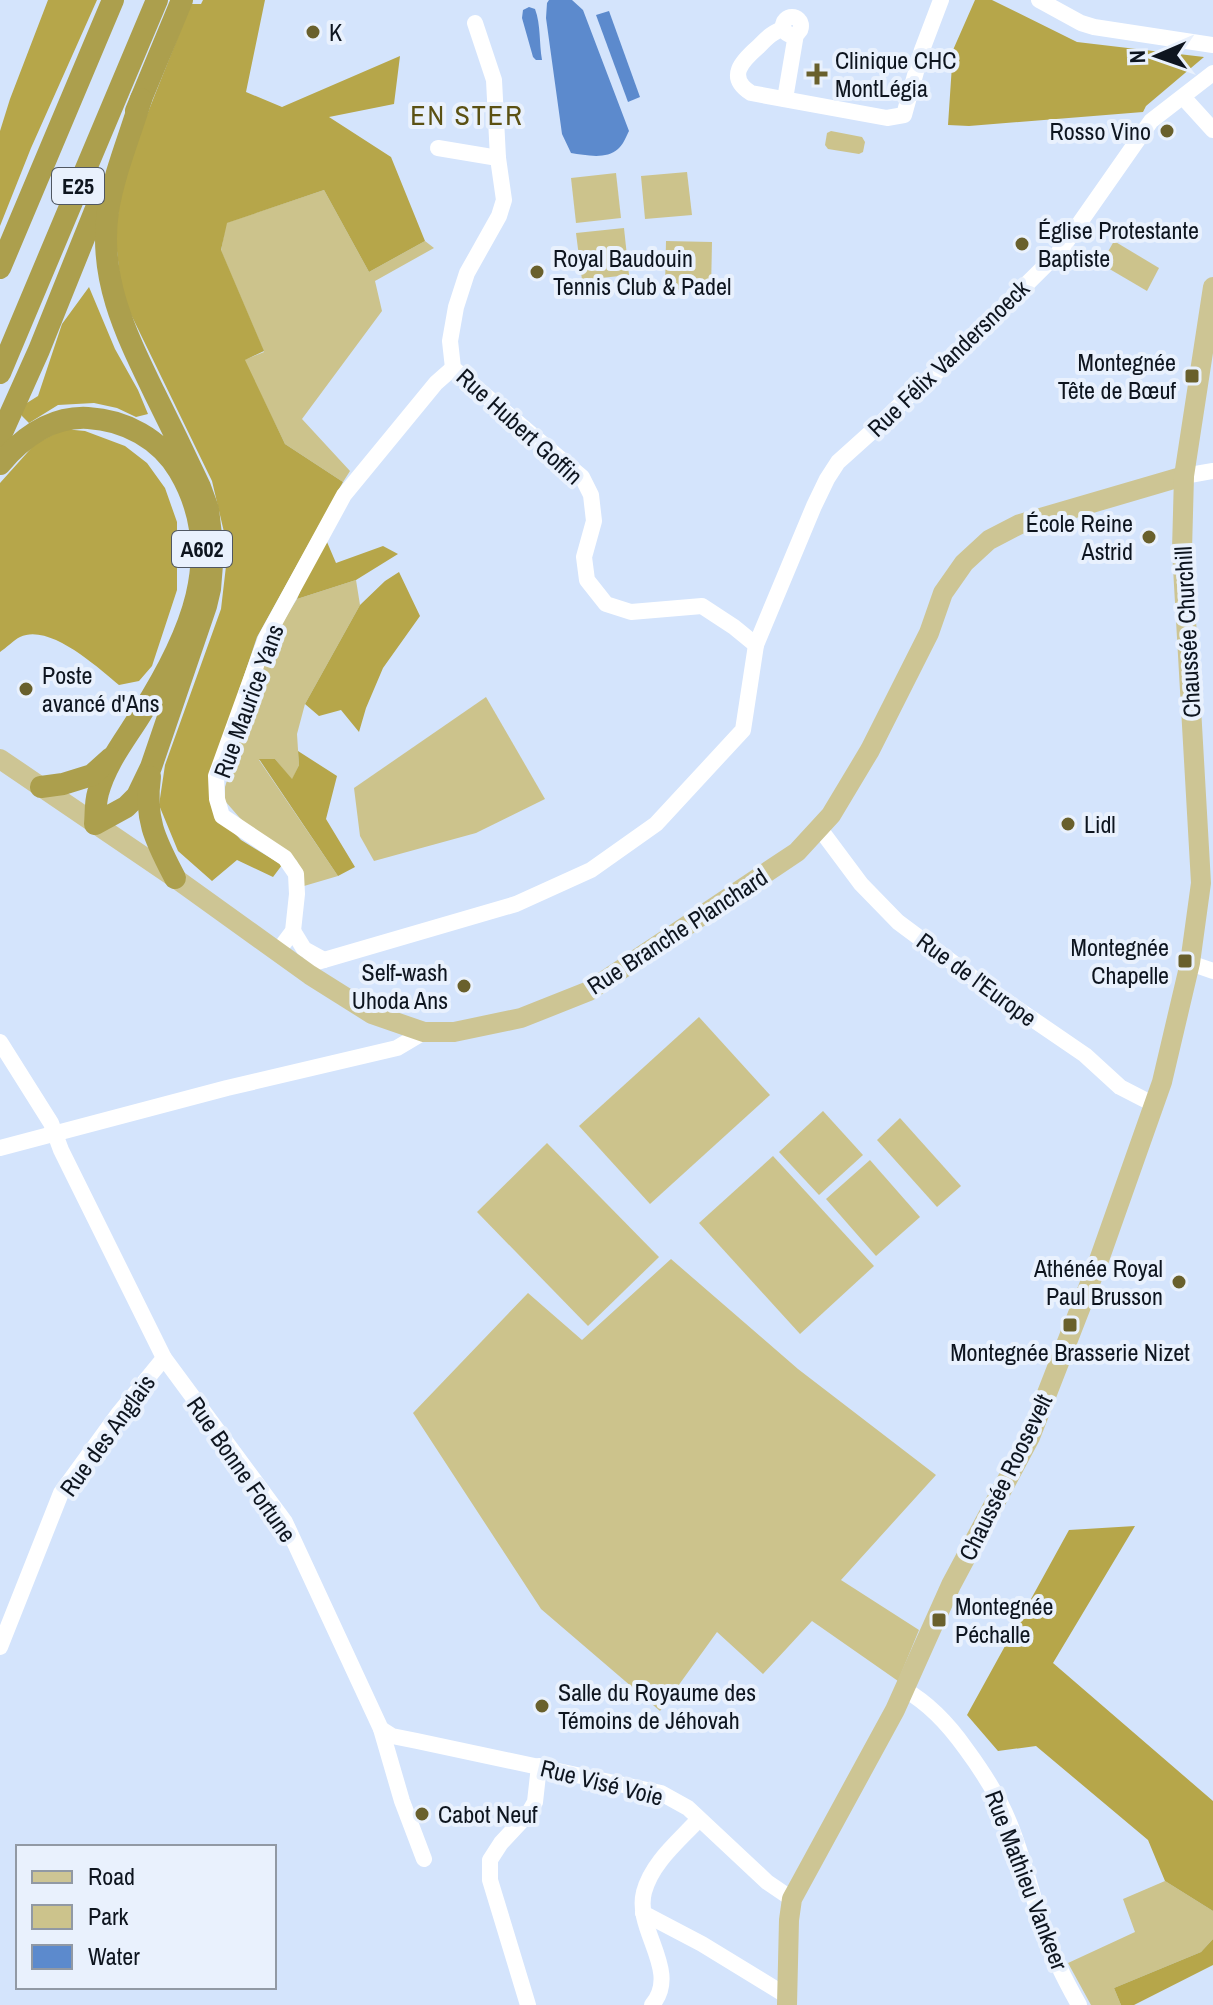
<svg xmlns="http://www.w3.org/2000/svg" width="1213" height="2005" font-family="'Archivo Narrow',sans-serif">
<rect width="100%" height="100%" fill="#d4e4fc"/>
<!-- green -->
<g fill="#ccc38c">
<path d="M831,131L862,137L865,142L863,152L859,154L828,149L825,145L827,133Z"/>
<path d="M687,172L692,215L645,219L641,176Z"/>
<path d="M616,173L621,218L576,223L571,178Z"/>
<path d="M324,190L369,272L425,241L434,248L375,281L382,311L302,419L350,471L343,482L285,444L244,360L264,352L221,251L226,223Z"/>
<path d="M624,228L629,275L582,280L576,233Z"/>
<path d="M666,241L712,242L711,290L665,289Z"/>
<path d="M1114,241L1159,268L1147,291L1101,264Z"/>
<path d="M356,580L360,605L305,704L297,734L299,765L292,780L275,759L259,760L338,876L304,886L297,861L246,825L225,801V787L269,645L297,599Z"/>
<path d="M486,697L545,799L476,833L374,861L360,836L354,788Z"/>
<path d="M699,1017L770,1095L650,1204L579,1126Z"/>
<path d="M823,1111L863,1155L819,1195L779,1152Z"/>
<path d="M900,1118L961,1186L937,1207L877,1140Z"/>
<path d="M547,1143L659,1257L588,1326L477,1212Z"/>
<path d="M773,1156L874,1266L800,1334L699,1223Z"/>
<path d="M870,1160L920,1217L876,1256L826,1199Z"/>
<path d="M671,1259L798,1369L936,1475L841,1580L919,1630L898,1681L812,1621L763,1674L717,1632L660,1711L541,1609L413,1413L528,1293L582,1340Z"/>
<path d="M1165,1881L1213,1911V1939L1201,1952L1114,1988L1121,2005H1091L1068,1963L1135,1932L1123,1899Z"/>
</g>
<!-- forest -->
<g fill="#b6a64a">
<path d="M48,0H97L31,148L0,226V131L10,99Z"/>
<path d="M203,0H265L246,92L282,107L400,56L394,104L329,117L391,157L425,241L369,272L324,190L227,223L221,250L264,351L245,360L285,444L343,482L257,637L210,777L219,817L241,840L282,865L273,877L237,860L212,881L178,851L159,805L165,765L221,609L228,549L212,481L122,296L115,233L125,170L191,4H201Z"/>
<path d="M975,0H992L1077,42L1204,57L1146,106L1143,112L969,126L948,125L953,50Z"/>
<path d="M89,287L115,349L138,390L148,414L136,417L117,408L94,403L58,405L29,423L22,416V406L38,396L62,324Z"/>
<path d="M64,429L85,431L125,446L147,463L165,488L177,522V590L152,666L139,681L119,685C98,668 50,623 20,637C14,640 6,648 0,652V483L35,444Z"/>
<path d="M327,542L336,563L383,546L398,554L356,580L297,599L309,570Z"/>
<path d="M399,572L420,616L383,668L366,708L359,732L341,710L319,716L305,704L360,605L385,581Z"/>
<path d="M298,751L337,776L326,819L355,867L338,876L259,759H275L292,779L299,765Z"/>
<path d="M1135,1526L1053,1663L1213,1801V1911L1165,1881L1148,1840L1036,1746L998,1751L967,1715L1069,1530Z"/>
<path d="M1213,1939V1965L1134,2005H1121L1114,1988L1201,1952Z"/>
</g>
<!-- water -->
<g fill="#5c8acd">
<path d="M549,0H572L583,10L629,131C626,137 623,145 618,149C606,160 585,155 571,153L562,134L546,18L547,3Z"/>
<path d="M529,7L535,9C541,25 539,43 542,60H536L533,57L522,18L523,10Z"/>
<path d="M609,11L640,97L628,102L596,15Z"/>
</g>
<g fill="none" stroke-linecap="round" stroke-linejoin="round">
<!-- minor -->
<g stroke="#fff" stroke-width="16">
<path d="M1039,0L1081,23L1094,27L1213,45"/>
<circle cx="792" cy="26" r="9"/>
<path d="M475,23L494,80L498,158L504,200L499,216L467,273L456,307L450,341L453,368L582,477L591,495L594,521L584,557L587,580L606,604L631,612L702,606L734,627L756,645"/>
<path d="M784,29C773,31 766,39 758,47C742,61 726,77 751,93L887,118L904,115L922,50L941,0"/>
<path d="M1183,97L1213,130"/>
<path d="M785,99L796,34"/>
<path d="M438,148L498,158"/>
<path d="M1184,476L1213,471"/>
<path d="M820,829L861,884L898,922L984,986L1085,1055L1120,1087L1155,1105"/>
<path d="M293,931L304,949L324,960"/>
<path d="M278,951L293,931L297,894L296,874L285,858L222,816L217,799L216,776L266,638L344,495L436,383L453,368"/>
<path d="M1190,963L1213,971"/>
<path d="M300,967L516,904L591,870L656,824L743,730L756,645L814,506L827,479L838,462L878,426L909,396L944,366L1060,251L1151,121L1213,73"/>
<path d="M0,1042L51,1123L61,1150L164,1358L285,1522L381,1729L402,1801L424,1859"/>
<path d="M0,1148L227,1088L397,1048L424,1032"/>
<path d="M0,1647L61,1493L119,1413L164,1358"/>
<path d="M905,1690C930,1704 949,1725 966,1749C983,1772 998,1795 1009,1822C1024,1858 1032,1897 1045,1933C1054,1959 1066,1982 1079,2005"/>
<path d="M381,1729L392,1736L417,1741L661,1793L688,1808L767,1882L792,1899"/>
<path d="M643,1913L702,1944L787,1996"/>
<path d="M528,2005L490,1880V1860L501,1843L528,1814L535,1802L539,1766"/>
<path d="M652,2005C681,1971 634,1930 644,1892C652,1862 679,1841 699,1819"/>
</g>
<!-- major -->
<g stroke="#cdc594" stroke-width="20">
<path d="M0,759L175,878L310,975L372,1014L424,1032H454L521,1018L589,991L797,852L831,815L870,750L929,633L943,593L964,563L989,540L1020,524L1184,476"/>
<path d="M787,2005L789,1920L792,1899L895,1710L951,1585L1030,1437L1099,1260L1162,1082L1190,963L1201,883L1182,550L1184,476L1213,287"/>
</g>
<!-- highway -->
<g stroke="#ac9f4d" stroke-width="22">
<path d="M136,111L182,0"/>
<path d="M0,268L113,0"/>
<path d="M0,373L157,0"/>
<path d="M0,437L39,350L103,191"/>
<path d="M0,464C23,437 52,416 88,418C125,420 160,439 179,471C229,555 188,640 141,714C125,740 106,763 98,793C95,803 96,814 95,824L126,807L137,796L151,767L206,606L210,589L213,552L208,509L200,487C185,455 170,424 154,392C126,334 98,278 108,211C114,173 130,136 141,99"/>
<path d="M150,777C144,820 156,841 175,878"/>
<path d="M41,787L63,784L92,775L111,758"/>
</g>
</g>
<!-- markers -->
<g fill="#69602c" stroke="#e9f1fd" stroke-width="3">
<circle cx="313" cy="32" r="8"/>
<path d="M813 62h8v8h8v8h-8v8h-8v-8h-8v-8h8z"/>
<circle cx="1167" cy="131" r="8"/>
<circle cx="1022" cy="244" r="8"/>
<circle cx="537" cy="272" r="8"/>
<rect x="1184" y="368" width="16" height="16" rx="4"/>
<circle cx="1149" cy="537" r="8"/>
<circle cx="26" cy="689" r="8"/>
<circle cx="1068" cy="824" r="8"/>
<rect x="1177" y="953" width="16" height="16" rx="4"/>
<circle cx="464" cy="986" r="8"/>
<circle cx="1179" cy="1282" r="8"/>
<rect x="1062" y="1317" width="16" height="16" rx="4"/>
<rect x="931" y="1612" width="16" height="16" rx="4"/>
<circle cx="542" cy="1706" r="8"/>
<circle cx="422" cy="1814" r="8"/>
</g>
<g text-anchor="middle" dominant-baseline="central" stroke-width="8" stroke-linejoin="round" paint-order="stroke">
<!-- shield labels -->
<g fill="#e9f1fd" stroke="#505762" stroke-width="2">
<rect x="52" y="168" width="52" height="36" rx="6"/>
<rect x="172" y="531" width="60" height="36" rx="6"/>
</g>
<g font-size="22" font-weight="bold" fill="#0e151f">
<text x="78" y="186">E25</text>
<text x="202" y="549">A602</text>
</g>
<!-- poi labels -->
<g font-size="24" fill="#0e151f" stroke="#e9f1fd" text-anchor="start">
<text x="329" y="32">K</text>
<text x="835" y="60">Clinique CHC<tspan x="835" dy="28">MontLégia</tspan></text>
<text x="1151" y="131" text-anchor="end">Rosso Vino</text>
<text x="1038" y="230">Église Protestante<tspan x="1038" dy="28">Baptiste</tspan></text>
<text x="553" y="258">Royal Baudouin<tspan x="553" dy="28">Tennis Club &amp; Padel</tspan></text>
<text x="1176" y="362" text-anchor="end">Montegnée<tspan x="1176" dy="28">Tête de Bœuf</tspan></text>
<text x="1133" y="523" text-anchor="end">École Reine<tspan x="1133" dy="28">Astrid</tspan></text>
<text x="42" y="675">Poste<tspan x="42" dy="28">avancé d'Ans</tspan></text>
<text x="1084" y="824">Lidl</text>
<text x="1169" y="947" text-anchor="end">Montegnée<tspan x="1169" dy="28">Chapelle</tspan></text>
<text x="448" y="972" text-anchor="end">Self-wash<tspan x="448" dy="28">Uhoda Ans</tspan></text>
<text x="1163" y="1268" text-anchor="end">Athénée Royal<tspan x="1163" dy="28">Paul Brusson</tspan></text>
<text x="1070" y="1352" text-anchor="middle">Montegnée Brasserie Nizet</text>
<text x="955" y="1606">Montegnée<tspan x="955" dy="28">Péchalle</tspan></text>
<text x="558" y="1692">Salle du Royaume des<tspan x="558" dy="28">Témoins de Jéhovah</tspan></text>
<text x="438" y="1814">Cabot Neuf</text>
</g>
<!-- street labels -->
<g font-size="24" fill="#0e151f" stroke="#e9f1fd">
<text transform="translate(948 358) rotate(-44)">Rue Félix Vandersnoeck</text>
<text transform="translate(520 426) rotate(42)">Rue Hubert Goffin</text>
<text transform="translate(1187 632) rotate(-93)">Chaussée Churchill</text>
<text transform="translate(248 701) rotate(-70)">Rue Maurice Yans</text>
<text transform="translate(677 931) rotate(-33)">Rue Branche Planchard</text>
<text transform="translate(977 979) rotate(36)">Rue de l'Europe</text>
<text transform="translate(107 1435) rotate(-54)">Rue des Anglais</text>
<text transform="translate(242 1469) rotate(55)">Rue Bonne Fortune</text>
<text transform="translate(1005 1477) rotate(-64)">Chaussée Roosevelt</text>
<text transform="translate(602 1782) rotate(14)">Rue Visé Voie</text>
<text transform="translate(1027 1880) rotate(69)">Rue Mathieu Vankeer</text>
</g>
<!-- quarter labels -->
<g font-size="28" letter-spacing="2" fill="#5b5113" stroke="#e9f1fd">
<text x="467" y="115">EN STER</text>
</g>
</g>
<!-- legend -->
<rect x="16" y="1845" width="260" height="144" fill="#e9f1fd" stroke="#9199a4" stroke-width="2"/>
<rect x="32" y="1871" width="40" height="12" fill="#cdc594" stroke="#9199a4" stroke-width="2"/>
<text x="88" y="1885" font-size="24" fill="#0e151f">Road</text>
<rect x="32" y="1905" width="40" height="24" fill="#ccc38c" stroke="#9199a4" stroke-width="2"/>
<text x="88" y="1925" font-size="24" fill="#0e151f">Park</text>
<rect x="32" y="1945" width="40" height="24" fill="#5c8acd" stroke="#9199a4" stroke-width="2"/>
<text x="88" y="1965" font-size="24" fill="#0e151f">Water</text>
<!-- north arrow -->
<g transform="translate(1157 56) rotate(268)" stroke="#e9f1fd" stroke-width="6" paint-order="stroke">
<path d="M0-6L14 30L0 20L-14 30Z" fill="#0e151f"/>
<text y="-12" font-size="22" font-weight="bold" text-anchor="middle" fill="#0e151f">N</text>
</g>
</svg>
